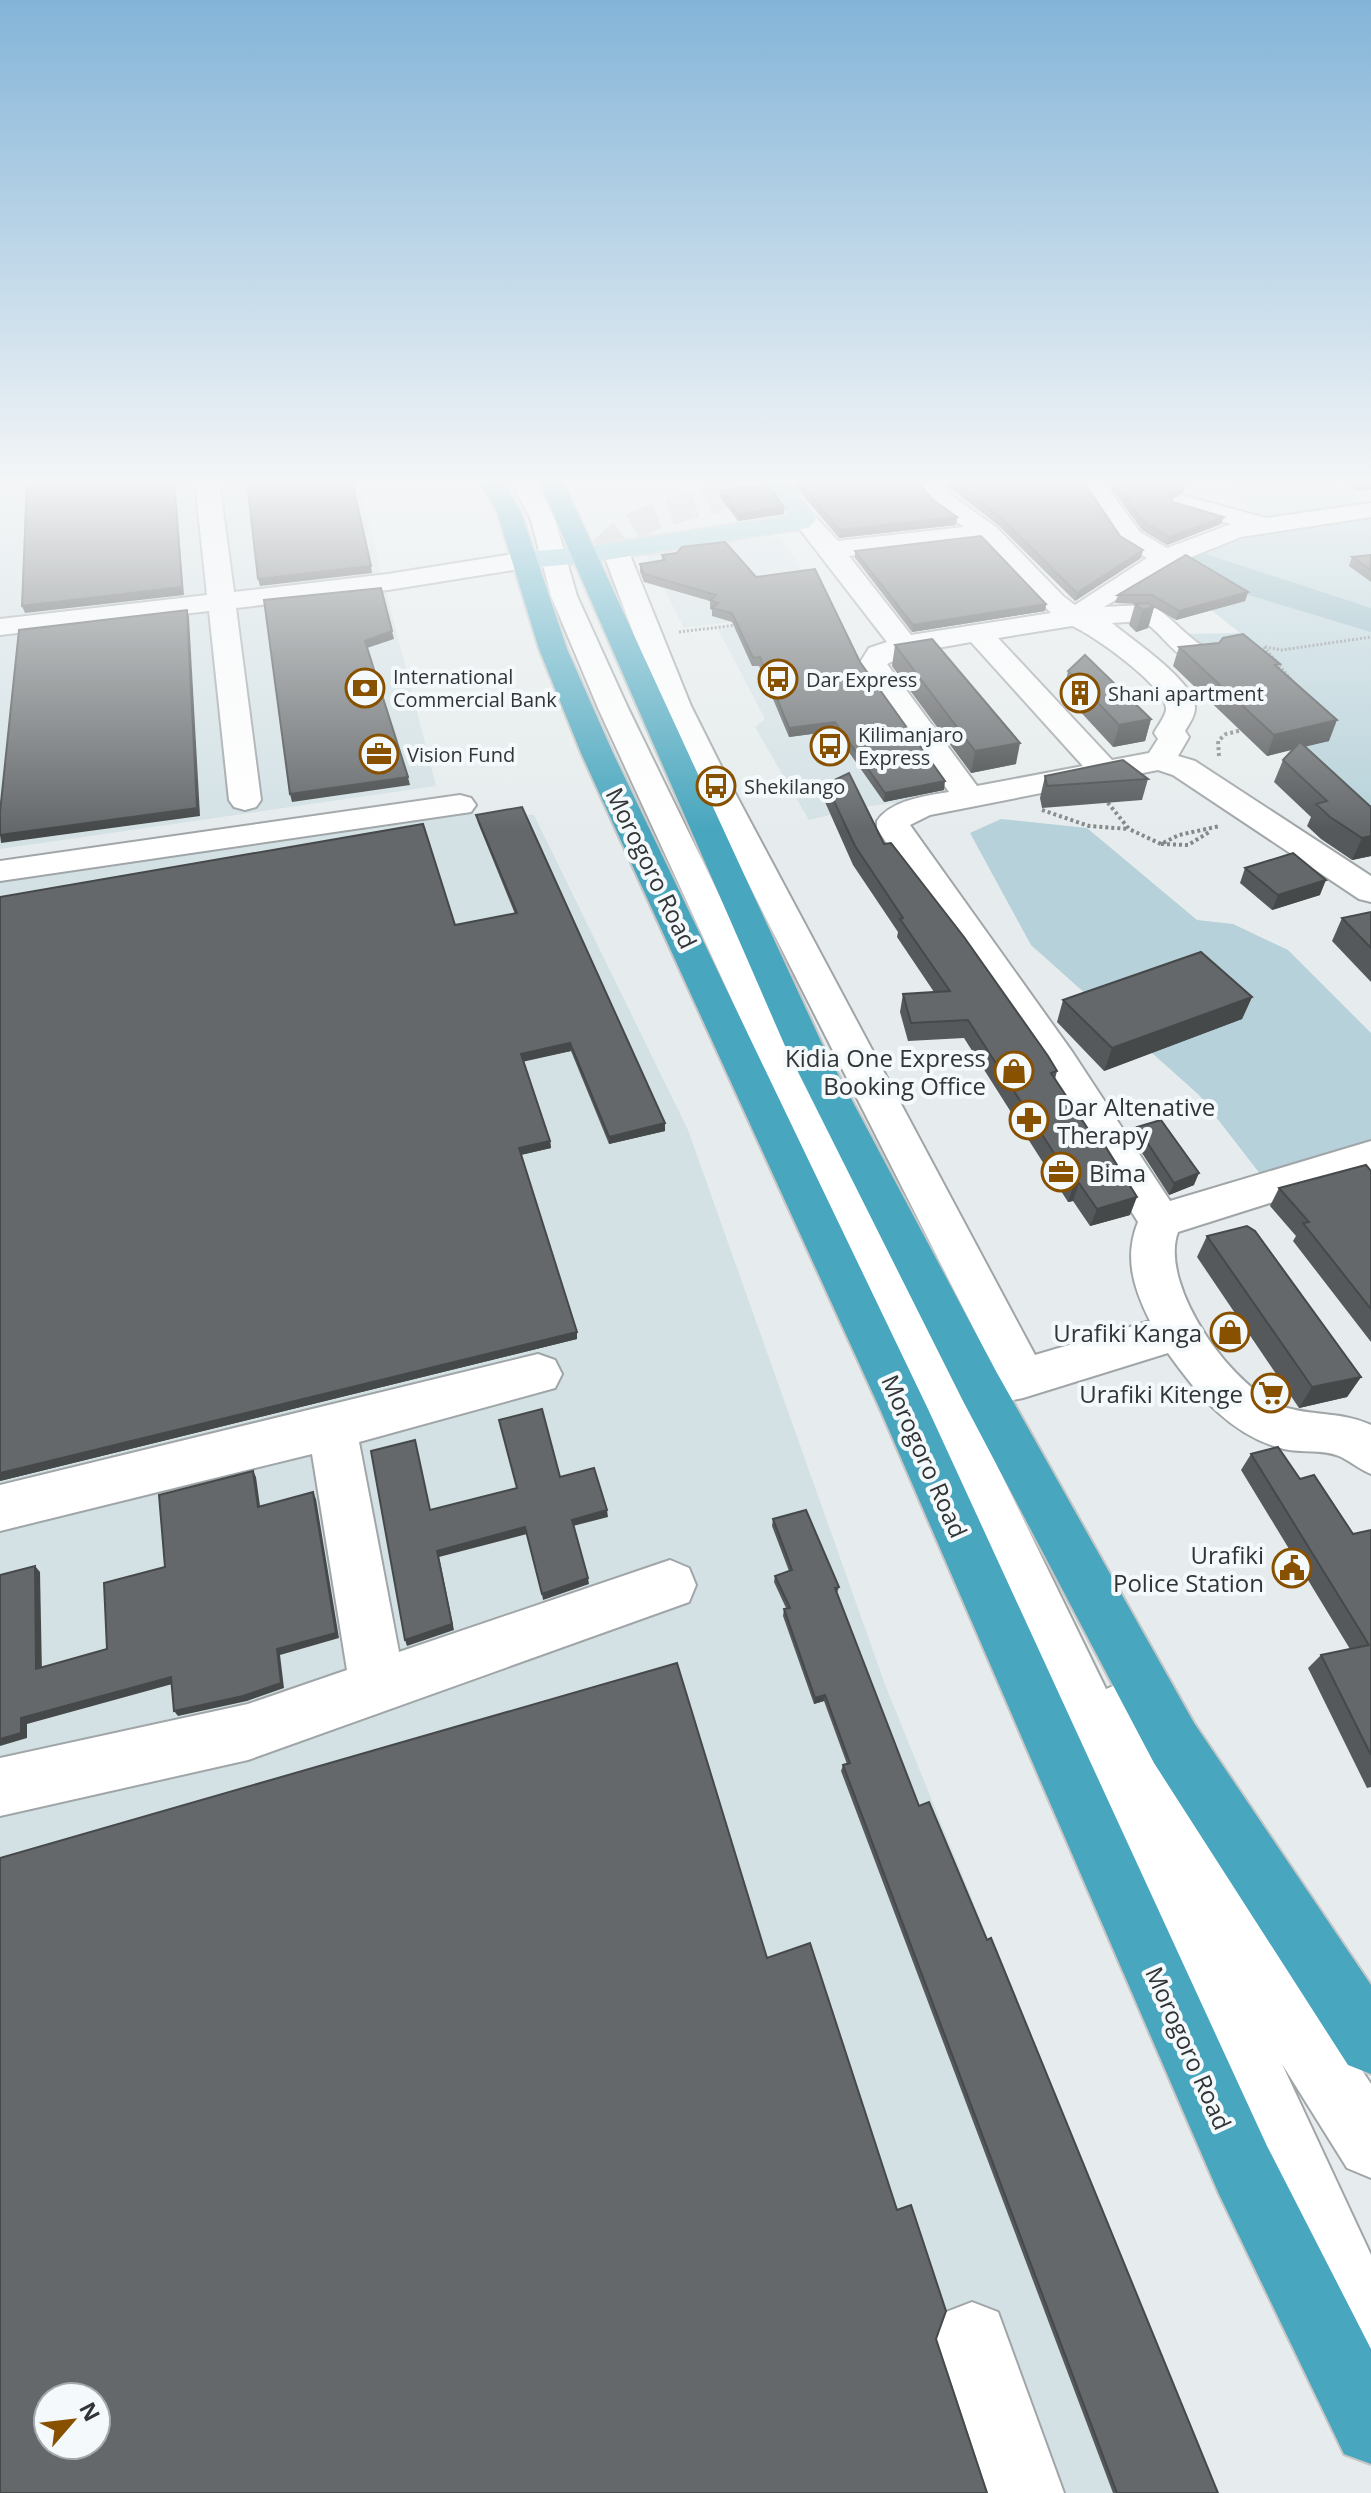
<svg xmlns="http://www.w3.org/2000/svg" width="1371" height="2493" font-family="'Open Sans',sans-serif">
<rect width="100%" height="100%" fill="#e6eced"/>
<!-- built -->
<g fill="#d3e1e5" fill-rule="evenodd">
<path d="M0,481H358L436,786L0,849Z"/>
<path d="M1229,481H1332L1371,504L1256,520Z"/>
<path d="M779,536L828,610L684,628L645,553Z"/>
<path d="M816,618L961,795L862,807L809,820L755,727L765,719L718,629Z"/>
<path d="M424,812L534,815L688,1130L886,1687L1213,2493H0V874ZM48,2397H96V2445H48Z"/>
</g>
<!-- green -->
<g fill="#b6d1d9">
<path d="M1371,518V810L1180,634L1240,633L1206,606L1178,558C1240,533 1305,525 1371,518Z"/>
<path d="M1001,819L1087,828L1197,920L1233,924L1288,950L1371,1033V1288L1281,1201L1199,1095L1031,945L970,833Z"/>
</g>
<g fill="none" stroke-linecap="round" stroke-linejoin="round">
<!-- river -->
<path fill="#8cb5c1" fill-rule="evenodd" d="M1178,545L1371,608V632L1242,593L1165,564L1160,556L1165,548Z"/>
<!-- minor-tunnel -->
<path stroke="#c2c7c8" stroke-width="27" stroke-dasharray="27 13" stroke-linecap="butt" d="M602,552C628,518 680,509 719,498L711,481"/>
<!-- minor casing -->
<g stroke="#a0a5a7" stroke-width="4">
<g id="minor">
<path d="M195,481H219L234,592L388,574L526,552L539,560L526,568L388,590L236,608L261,800L256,807L245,810L234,807L229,800L209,611L0,635V619L207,595Z"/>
<path d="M511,481H535L555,520L577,596L628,708L1106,1689L1118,1684L1138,1692L1263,1921L1371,2084V2178L1347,2168L1282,2064L1371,2255V2372L1345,2362L1087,1774L598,708L551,596L531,520Z"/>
<path d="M912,481H937L952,496L996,527L1063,596L1075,605L1147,558L1121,542L1077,481H1102L1140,532L1167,548L1231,524L1172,507L1169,502L1181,495L1266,518L1371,503V517L1241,537L1174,564L1104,607C1166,604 1151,604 1195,641C1202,647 1210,646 1216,654L1212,660C1177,669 1168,636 1143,621L1112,623C1132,640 1196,682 1195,708C1195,716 1189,724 1185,731L1189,737L1178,756L1195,761L1371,876V902L1359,899L1173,775L1158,770L930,815L910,825L1073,1053L1170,1201L1371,1141V1171L1178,1232C1158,1286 1235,1393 1287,1408C1316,1416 1343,1412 1371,1425V1474C1359,1469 1350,1461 1339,1456C1322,1449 1301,1453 1284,1449C1231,1436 1198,1395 1168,1353L1023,1398L994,1404L977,1398L970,1384L977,1370L992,1365L694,776L661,706L602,550L615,542L628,550L691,706L726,776L1035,1355L1150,1321C1133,1287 1124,1257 1138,1222L1045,1073L877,829V821C891,800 925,796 949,792L859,664L869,648L887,642L792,519L804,512L813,514L838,541L964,527L934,506ZM981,540L1051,613L911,635L849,556ZM1072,626C1092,634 1169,688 1166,710C1165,717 1157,727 1154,733L1158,739L1149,753L1112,760L998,638ZM971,642L1083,766L977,786L887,664L910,653Z"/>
<path d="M460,795L471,798L476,805L471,812L0,881V861Z"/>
<path d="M538,1354L555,1360L562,1374L555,1388L359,1442L399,1652L670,1560L689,1568L696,1585L689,1602L248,1760L0,1816V1758L248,1704L347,1670L312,1454L0,1531V1485Z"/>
<path d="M972,2302L998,2312L1064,2493H988L936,2338L946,2312Z"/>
</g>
</g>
<!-- major casing -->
<g stroke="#c6c6c6" stroke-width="4">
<path id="major" d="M763,481H788L816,519L810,527L801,529L586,563L526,568L513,560L526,552L586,547L789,516Z"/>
</g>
<!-- highway casing -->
<g stroke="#c6c6c6" stroke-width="4">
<g id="highway">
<path d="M478,481H502L521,512L567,649L613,753L928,1409L1267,2146L1371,2349V2464L1344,2454L1219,2194L880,1409L581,753L539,649L497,512Z"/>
<path d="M539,481H563L823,1046L997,1373L1194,1723L1371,1985V2074L1348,2065L1154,1763L963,1401L785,1046Z"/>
</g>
</g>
<!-- path-far1 -->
<g stroke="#848889" stroke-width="3" stroke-dasharray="2 2" stroke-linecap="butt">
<path d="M679,632L737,625"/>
<path d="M1264,647L1298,688"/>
<path d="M1265,647L1282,650L1371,637"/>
</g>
<!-- path -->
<g stroke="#848889" stroke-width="4" stroke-dasharray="3 3" stroke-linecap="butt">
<path d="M1219,756L1218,741L1226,734L1246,729"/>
<path d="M1104,798L1129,829L1161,844L1179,835L1220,826"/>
<path d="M1042,810L1089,826L1129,829"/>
<path d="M1161,844L1188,845L1211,831"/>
</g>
<!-- minor -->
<use href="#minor" fill="#fff" fill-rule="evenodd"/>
<!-- major -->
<use href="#major" fill="#91cad8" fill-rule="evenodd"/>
<!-- highway -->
<use href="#highway" fill="#48a6be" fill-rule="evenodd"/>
</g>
<!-- wall -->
<g fill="#56595b">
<path d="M797,481H917L933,500L957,517L956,525L839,538L796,487Z"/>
<path d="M941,481H1083L1120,536L1141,558L1075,601L998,525Z"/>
<path d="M1106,481H1176L1185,485L1183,492L1171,499L1173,502L1221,524L1167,545L1142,530Z"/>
<path d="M1342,481H1371V489L1356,491Z"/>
<path d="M721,490L784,514L738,521L720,497Z"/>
<path d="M855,551L1046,604L1045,611L912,632L855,558Z"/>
<path d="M662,555L756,577L860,662L944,790L884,802L834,731L789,737L759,666H752L732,622L712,616V610L710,609V601L644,582L640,572V564L662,560Z"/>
<path d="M1371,555V582L1349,566L1352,557Z"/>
<path d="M1248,592L1245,601L1176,620L1149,604L1154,607L1148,628L1136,632L1129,625L1135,604H1137L1115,603L1118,595Z"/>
<path d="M895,645L1016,764L971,773L892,666Z"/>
<path d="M1179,647L1279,668L1329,741L1305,746L1371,807V856L1352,860L1321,839L1307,826L1311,817L1274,782L1283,760L1293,749L1267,756L1173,666Z"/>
<path d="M1068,671L1151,719L1145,741L1113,747L1063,693Z"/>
<path d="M1045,776L1148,779L1142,800L1042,808L1040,798Z"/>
<path d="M826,784L884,844L1057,1071L1055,1079L1130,1215L1090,1226L1073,1201L1068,1202L964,1038L908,1041L900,1012L903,994L934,992L897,937L898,932L853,865L825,802Z"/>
<path d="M476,815L665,1123V1131L609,1144L571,1051L523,1061L550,1141L551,1148L521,1155L577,1332V1339L0,1481L455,925L515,914L478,823Z"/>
<path d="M1245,868L1320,895L1272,910L1240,883Z"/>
<path d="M1371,912V982L1332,941L1342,918Z"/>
<path d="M1252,997L1242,1019L1104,1071L1057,1022L1063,1000Z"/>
<path d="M1137,1127L1194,1185L1169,1195L1133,1139Z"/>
<path d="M1371,1171V1342L1293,1241L1296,1236L1270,1206L1279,1188Z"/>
<path d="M1207,1236L1361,1377L1347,1397L1299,1408L1197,1257Z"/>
<path d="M1251,1454L1300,1479L1353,1534L1371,1530V1787L1367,1788L1308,1668L1321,1655L1350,1649L1241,1470Z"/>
<path d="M773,1519L839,1587L837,1593L919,1806L1218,2493H1113L841,1771L843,1765L847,1764L824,1701L814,1704L783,1616L784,1609L786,1608L774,1582L775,1576L789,1571L772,1526Z"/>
</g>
<!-- shaded-wall -->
<g fill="#46494a">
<path d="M174,481H175L184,595L25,613L22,606Z"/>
<path d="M1371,482V489L1356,491L1359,483Z"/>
<path d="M1185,485L1183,492L1166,501L1168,494Z"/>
<path d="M784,507V514L738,521V514Z"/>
<path d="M957,517L956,525L839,538L840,530Z"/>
<path d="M1224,517L1221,524L1167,545L1169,537Z"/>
<path d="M1143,550L1141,558L1075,601L1077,593Z"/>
<path d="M371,566L372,573L260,586L258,579Z"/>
<path d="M1248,592L1245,601L1176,620L1179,611Z"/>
<path d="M1046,604L1045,611L912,632L913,625Z"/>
<path d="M1154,607L1148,628L1136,632L1142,610Z"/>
<path d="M187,610L189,617L200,816L1,843L0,835Z"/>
<path d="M392,631L394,639L367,648L365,641Z"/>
<path d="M1151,719L1145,741L1113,747L1119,725Z"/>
<path d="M1337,720L1329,741L1267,756L1274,735Z"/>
<path d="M835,722L834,731L789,737V728Z"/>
<path d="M1020,743L1016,764L971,773L975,751Z"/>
<path d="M408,777L410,785L292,802L290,794Z"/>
<path d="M945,781L944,790L884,802L885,793Z"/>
<path d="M1371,836V856L1352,860L1362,838Z"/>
<path d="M1326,880L1320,895L1272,910L1278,895Z"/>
<path d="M1252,997L1242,1019L1104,1071L1112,1048Z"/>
<path d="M570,1043L571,1051L522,1062L521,1054Z"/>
<path d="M665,1123V1131L609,1144V1137Z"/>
<path d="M550,1141L551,1148L520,1155L519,1148Z"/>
<path d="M1199,1173L1194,1185L1169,1195L1174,1183Z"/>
<path d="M1079,1183L1073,1201L1068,1202L1074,1184Z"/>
<path d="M1137,1197L1130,1215L1090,1226L1097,1209Z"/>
<path d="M577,1332V1339L0,1481V1473Z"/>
<path d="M1361,1377L1347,1397L1299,1408L1312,1387Z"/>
<path d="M253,1471L256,1477L261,1513L258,1507Z"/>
<path d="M313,1492L316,1499L339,1638L280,1655L284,1688L247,1701L178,1716L174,1711L277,1649Z"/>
<path d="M607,1510L608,1517L573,1526L572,1520Z"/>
<path d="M525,1527L527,1534L439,1557L454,1630L407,1646L405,1640L437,1551Z"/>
<path d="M35,1566L40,1572L42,1674L36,1669Z"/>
<path d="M588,1578L589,1584L543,1600L542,1594Z"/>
<path d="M171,1677L176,1683L27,1724V1738L0,1746V1739L21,1718Z"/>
<path d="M825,1695L824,1701L814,1704L815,1698Z"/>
</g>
<!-- building -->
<g fill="#64686a" stroke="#46494a" stroke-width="2" fill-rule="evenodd">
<path d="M27,481H174L182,587L22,606Z"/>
<path d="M247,481H352L371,566L258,579Z"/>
<path d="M798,481H917L933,500L957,517L840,530Z"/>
<path d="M952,481H1083L1120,536L1143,550L1077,593L1000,517Z"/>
<path d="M1113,481H1176L1185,485L1168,494L1173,502L1224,517L1169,537L1144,522Z"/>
<path d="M767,484L784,507L738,514L721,490Z"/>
<path d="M981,536L1046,604L913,625L855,551Z"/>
<path d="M725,542L756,577L815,569L860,662L945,781L885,793L835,722L789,728L760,657L753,658L732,613L712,608L718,603L710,600L716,595L644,574L640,564L665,560L662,555L677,553L682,547Z"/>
<path d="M1186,555L1248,592L1179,611L1152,595H1118Z"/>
<path d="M1371,555V570L1352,557Z"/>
<path d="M381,588L392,631L365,641L408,777L290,794L264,600Z"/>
<path d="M1148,603L1154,607L1142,610L1135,604Z"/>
<path d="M187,610L197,808L0,835V812L19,630Z"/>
<path d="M1243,634L1280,664L1275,665L1337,720L1274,735L1179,647L1219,643L1223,638Z"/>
<path d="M932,639L1020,743L975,751L895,645Z"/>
<path d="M1085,655L1151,719L1119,725L1068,671Z"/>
<path d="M1300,742L1371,807V836L1362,838L1330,817L1316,804L1327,801L1283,760Z"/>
<path d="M1123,760L1148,779L1047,786L1045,776Z"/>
<path d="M849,773L884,844L891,843L964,937L1048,1056L1057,1071L1051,1073L1092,1135L1097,1133L1137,1197L1097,1209L1079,1183L1074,1184L968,1020L911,1023L903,994L950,991L900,919L903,918L855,846L826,784Z"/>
<path d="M522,807L665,1123L609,1137L570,1043L521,1054L550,1141L519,1148L577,1332L0,1473V897L423,824L455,925L517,913L476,815Z"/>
<path d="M1293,853L1326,880L1278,895L1245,868Z"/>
<path d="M1371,912V948L1342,918Z"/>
<path d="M1201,952L1252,997L1112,1048L1063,1000Z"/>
<path d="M1161,1120L1199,1173L1174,1183L1137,1127Z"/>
<path d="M1366,1165L1371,1171V1309L1303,1223L1309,1222L1279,1188Z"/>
<path d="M1247,1226L1255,1231L1361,1377L1312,1387L1207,1236Z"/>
<path d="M542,1409L560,1477L594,1468L607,1510L572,1520L588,1578L542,1594L525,1527L437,1551L452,1624L405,1640L371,1451L415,1440L430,1510L517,1488L499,1420Z"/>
<path d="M1278,1447L1300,1479L1314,1475L1353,1534L1371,1530V1755L1321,1655L1369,1645L1251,1454Z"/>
<path d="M253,1471L258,1507L313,1492L336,1633L277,1649L281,1683L243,1696L174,1711L171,1677L21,1718V1733L0,1739V1575L35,1566L36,1669L107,1649L104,1583L165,1567L159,1495Z"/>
<path d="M806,1510L839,1587L835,1588L919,1806L929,1802L987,1940L991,1938L1218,2493H1117L843,1765L850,1763L825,1695L815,1698L784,1609L790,1608L775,1576L792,1570L773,1519Z"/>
<path d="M677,1663L767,1958L810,1943L897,2210L911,2205L946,2311L936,2339L987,2493H0V1858ZM48,2397H96V2445H48Z"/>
</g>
<!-- sky -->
<linearGradient id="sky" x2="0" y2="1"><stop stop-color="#83b4d8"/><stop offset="0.58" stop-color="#f4f6f7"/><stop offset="1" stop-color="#f4f6f7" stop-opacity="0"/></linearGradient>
<rect width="1371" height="830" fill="url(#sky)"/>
<!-- icons -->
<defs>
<g id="bus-ring" transform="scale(2)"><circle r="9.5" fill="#f4f9fb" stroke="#875100" stroke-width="1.5"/><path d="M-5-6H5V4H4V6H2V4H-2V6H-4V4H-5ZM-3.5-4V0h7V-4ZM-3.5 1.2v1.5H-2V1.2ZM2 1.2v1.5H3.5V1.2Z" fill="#875100"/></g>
<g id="bank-ring" transform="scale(2)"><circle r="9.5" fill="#f4f9fb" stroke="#875100" stroke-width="1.5"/><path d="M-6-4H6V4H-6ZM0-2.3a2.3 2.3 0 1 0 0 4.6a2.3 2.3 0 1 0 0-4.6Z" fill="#875100"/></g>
<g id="building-ring" transform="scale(2)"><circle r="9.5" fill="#f4f9fb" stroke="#875100" stroke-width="1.5"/><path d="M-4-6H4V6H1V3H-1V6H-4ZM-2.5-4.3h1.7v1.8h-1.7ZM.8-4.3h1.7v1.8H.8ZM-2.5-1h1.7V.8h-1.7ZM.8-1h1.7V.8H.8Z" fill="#875100"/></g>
<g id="office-ring" transform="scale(2)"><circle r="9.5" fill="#f4f9fb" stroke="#875100" stroke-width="1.5"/><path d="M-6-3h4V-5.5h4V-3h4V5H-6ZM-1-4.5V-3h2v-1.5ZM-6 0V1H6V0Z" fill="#875100"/></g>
<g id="shop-ring" transform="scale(2)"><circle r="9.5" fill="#f4f9fb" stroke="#875100" stroke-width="1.5"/><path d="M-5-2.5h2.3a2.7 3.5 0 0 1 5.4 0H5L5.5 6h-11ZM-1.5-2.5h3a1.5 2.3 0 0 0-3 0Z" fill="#875100"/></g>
<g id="pharmacy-ring" transform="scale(2)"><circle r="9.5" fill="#f4f9fb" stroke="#875100" stroke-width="1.5"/><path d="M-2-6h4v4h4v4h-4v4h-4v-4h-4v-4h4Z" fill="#875100"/></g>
<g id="supermarket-ring" transform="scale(2)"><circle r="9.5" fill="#f4f9fb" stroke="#875100" stroke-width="1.5"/><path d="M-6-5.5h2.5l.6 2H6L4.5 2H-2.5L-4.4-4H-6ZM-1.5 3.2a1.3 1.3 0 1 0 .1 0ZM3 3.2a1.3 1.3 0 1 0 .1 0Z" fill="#875100"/></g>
<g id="civic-ring" transform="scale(2)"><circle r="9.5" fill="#f4f9fb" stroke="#875100" stroke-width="1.5"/><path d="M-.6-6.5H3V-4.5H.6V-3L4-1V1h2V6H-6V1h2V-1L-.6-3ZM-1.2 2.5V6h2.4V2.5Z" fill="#875100"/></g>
</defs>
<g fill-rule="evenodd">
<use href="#bus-ring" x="778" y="679"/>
<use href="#bank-ring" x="365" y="688"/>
<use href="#building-ring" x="1080" y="693"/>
<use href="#bus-ring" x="830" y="746"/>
<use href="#office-ring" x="379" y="754"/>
<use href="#bus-ring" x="716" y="786"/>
<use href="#shop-ring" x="1014" y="1071"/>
<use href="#pharmacy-ring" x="1029" y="1120"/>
<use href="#office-ring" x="1061" y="1172"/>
<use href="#shop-ring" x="1230" y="1332"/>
<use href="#supermarket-ring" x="1271" y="1393"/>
<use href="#civic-ring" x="1292" y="1568"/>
</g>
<g text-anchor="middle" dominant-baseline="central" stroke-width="8" stroke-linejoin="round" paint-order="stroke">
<!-- far-poi labels -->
<g font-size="20" fill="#323435" stroke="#f4f9fb" text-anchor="start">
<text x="393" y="676">International<tspan x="393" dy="23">Commercial Bank</tspan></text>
<text x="806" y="679">Dar Express</text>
<text x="1108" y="693">Shani apartment</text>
<text x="858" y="734">Kilimanjaro<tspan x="858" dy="23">Express</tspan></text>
<text x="407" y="754">Vision Fund</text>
<text x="744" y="786">Shekilango</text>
</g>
<!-- street labels -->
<g font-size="24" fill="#323435" stroke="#f4f9fb">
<text transform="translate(652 868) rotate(64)">Morogoro Road</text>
<text transform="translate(925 1456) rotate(66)">Morogoro Road</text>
<text transform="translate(1189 2048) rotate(66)">Morogoro Road</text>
</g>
<!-- poi labels -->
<g font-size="24" fill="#323435" stroke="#f4f9fb" text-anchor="end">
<text x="986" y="1057">Kidia One Express<tspan x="986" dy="28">Booking Office</tspan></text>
<text x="1057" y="1106" text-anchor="start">Dar Altenative<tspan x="1057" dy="28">Therapy</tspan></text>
<text x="1089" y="1172" text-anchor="start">Bima</text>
<text x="1202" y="1332">Urafiki Kanga</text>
<text x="1243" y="1393">Urafiki Kitenge</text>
<text x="1264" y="1554">Urafiki<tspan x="1264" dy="28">Police Station</tspan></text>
</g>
</g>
<!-- north arrow -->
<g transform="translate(72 2421) rotate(62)"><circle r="38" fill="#f4f9fb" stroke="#a6aaac" stroke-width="2"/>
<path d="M0-6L14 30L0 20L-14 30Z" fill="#875100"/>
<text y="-12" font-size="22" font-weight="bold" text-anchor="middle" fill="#323435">N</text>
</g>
</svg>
